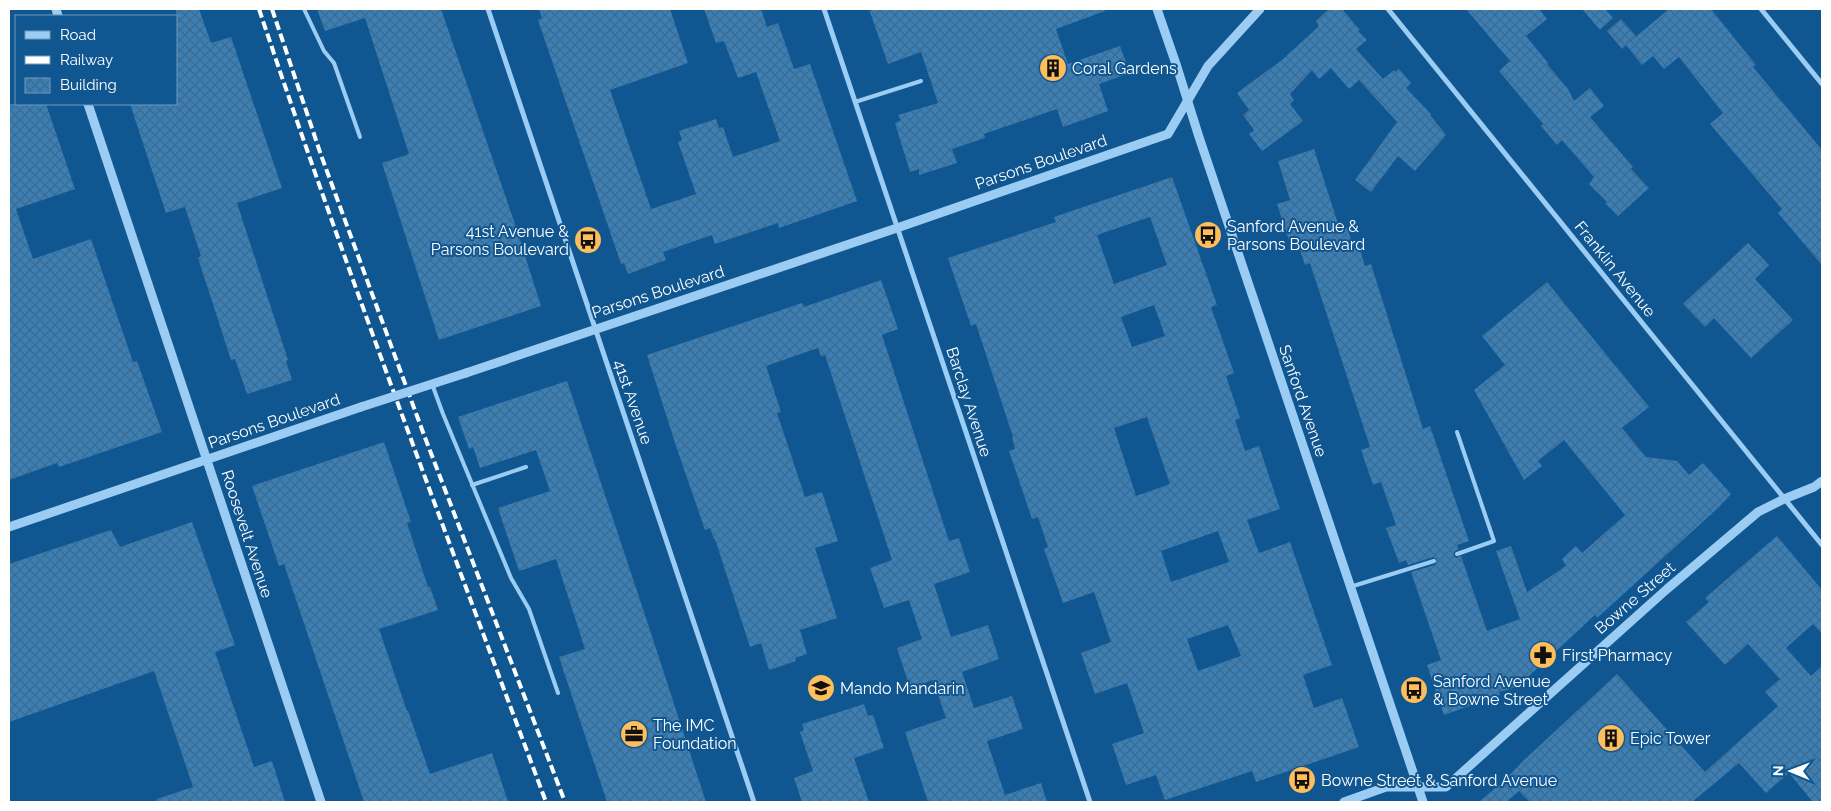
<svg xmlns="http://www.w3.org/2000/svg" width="1831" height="811" font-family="Raleway,sans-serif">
<defs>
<pattern id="building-cross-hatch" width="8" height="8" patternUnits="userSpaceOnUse" patternTransform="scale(1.25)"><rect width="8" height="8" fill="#3980b9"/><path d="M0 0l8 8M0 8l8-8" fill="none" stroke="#426988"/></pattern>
</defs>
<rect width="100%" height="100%" fill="#105690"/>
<!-- building -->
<g fill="url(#building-cross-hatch)" fill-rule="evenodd">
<path d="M176,9H199L211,43L231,37L282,188L237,203L288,360L286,361L292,380L247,394L235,359L231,360L198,258L201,256L185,207L166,213L130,104H176Z"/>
<path d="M317,9H441L515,224L541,306L439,340L382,163L409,154L365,18L325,31Z"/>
<path d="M539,9H670L688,63L610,90L651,209L696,194L678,142L682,140L679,131L716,119L719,128L723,127L733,157L780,141L756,72L738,78L724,41L716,43L704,9H761L767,27L778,23L794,69L810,64L857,201L779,228L778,223L715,244L712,235L663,252L666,260L628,274L624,263L621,264L538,20L542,18Z"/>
<path d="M869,9H1104L1105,11L1056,29L1068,64L1120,46L1130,73L1099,84L1108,111L1063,127L1057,109L984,134L985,138L952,149L957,163L919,175V169L910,172L895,123L901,120L898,115L938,103L921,52L888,64Z"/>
<path d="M1329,9H1342L1360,30L1358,31L1367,40L1356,49L1383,79L1394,70L1395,72L1399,69L1411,83L1406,88L1431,114L1430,115L1446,135L1415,171L1398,156L1371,192L1355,180L1397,122L1359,80L1349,89L1331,68L1319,79L1312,70L1290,94L1294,100L1290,104L1303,121L1262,151L1249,134L1254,130L1243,115L1249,110L1237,93L1282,60L1306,38L1319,26L1316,21Z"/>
<path d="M1466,9H1539L1547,19L1526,36L1548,63L1547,64L1568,89L1574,101L1590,88L1604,106L1590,117L1633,167L1631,169L1649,188L1618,216L1605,203L1607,202L1589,184L1594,177L1562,140L1557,145L1541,126L1543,124L1499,71L1510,61Z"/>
<path d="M1582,9H1605L1613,18L1600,30Z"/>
<path d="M1669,9H1711L1756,65L1753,67L1822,150V265L1778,213L1782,209L1710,124L1723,113L1679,57L1664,69L1653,56L1642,65L1626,45Z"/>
<path d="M1621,19L1636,36L1622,49L1607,31Z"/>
<path d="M9,104H46L75,189L16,209L33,259L91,239L133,362L137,361L162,432L59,467L57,463L9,480Z"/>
<path d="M1314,149L1340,230L1347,228L1354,248L1359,247L1365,266L1371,264L1423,429L1430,426L1469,541L1457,545L1459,549L1455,551L1453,555L1456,558L1461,556L1487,631L1520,619L1496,551L1511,546L1527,592L1566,566L1562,559L1576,546L1582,553L1625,515L1564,440L1538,461L1542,466L1524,480L1474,390L1505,365L1482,336L1547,282L1649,407L1622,428L1646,457L1677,461L1689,475L1703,463L1731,494L1718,508L1597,618L1595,615L1517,687L1499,692L1500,695L1444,715L1427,665L1441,660L1411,572L1435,565L1437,559L1433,557L1408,565L1406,560L1399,563L1386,528L1396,525L1381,482L1373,485L1361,450L1370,447L1310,263L1305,265L1298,244L1291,246L1277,204L1290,200L1278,161Z"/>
<path d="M1172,177L1217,305L1211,307L1234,373L1226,376L1240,418L1235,420L1245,451L1259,446L1280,509L1247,520L1259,553L1290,542L1332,665L1303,675L1314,708L1342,698L1359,747L1256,782L1252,771L1165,800L1156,775L1126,785L1112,744L1144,733L1127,683L1095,694L1081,653L1111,642L1094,592L1063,603L1044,549L1048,547L1038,517L1032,519L1009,451L1015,449L1012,437H1013L976,324L971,326L948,258L1056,222L1054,217ZM1150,217L1167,265L1114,284L1097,235ZM1154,305L1165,336L1132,347L1121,317ZM1147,417L1170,484L1136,496L1114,428ZM1218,531L1229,562L1171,582L1161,551ZM1228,625L1241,656L1198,671L1187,639Z"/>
<path d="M1748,243L1769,265L1755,279L1793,320L1751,358L1714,318L1705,327L1683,304Z"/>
<path d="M881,280L898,329L882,335L949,541L959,538L970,572L934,584L951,637L988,625L999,659L962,672L974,708L1012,696L1023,729L987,741L1005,795L1041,783L1047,802H928L905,732L946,718L933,680L910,688L897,648L922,639L909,600L884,608L870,568L892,560L825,355L821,356L818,348L766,366L781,412L777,413L805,497L822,492L838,541L815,548L837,618L800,630L807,654L795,658L796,661L769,670L761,643L750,647L715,539H714L710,528L705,530L676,446L647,355L802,303L804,307Z"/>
<path d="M567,381L649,627L706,802H607L559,657L585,649L556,559L519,571L498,508L550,491L536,450L480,468L473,447L469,449L458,417Z"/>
<path d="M384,442L411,522L407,523L428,587H430L438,610L379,629L407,711H408L430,774L492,753L508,802H364L284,564L279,566L252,486Z"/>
<path d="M192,522L235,645L215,652L254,767L272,761L285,802H157V799L193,787L154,671L9,722V564L111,530L120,547Z"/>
<path d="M1777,536L1822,590V634L1813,624L1786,648L1811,676L1822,666V802H1813L1789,773L1766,793L1739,763L1692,802H1530L1519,791L1506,802H1479L1505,780L1524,760L1617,674L1705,772L1778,706L1765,692L1780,679L1748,644L1725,665L1686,622L1709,602L1705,598Z"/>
<path d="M864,704L868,716L873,715L884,748L854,758L869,802H802L794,778L813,771L800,732L804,730L802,724Z"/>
</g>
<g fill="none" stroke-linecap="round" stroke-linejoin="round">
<!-- service -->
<g stroke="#9bccf3" stroke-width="4">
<path d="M304,9L324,51L334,63L360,137"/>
<path d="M855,102L921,81"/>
<path d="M432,384L443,414L511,578L529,609L558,693"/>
<path d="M1457,432L1494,541L1457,554"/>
<path d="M472,485L526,467"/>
<path d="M1350,587L1434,561"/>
</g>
<!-- minor -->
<g stroke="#9bccf3" stroke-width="5">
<path d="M488,9L754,802"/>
<path d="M824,9L1090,802"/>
<path d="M1388,9L1822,545"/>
<path d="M1761,9L1822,84"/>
</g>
<!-- tertiary -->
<g stroke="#9bccf3" stroke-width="9">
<path d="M56,9L58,16"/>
<path d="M1157,9L1177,67L1199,137L1423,802"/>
<path d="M88,104L321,802"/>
<path d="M466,373L897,228L1168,134L1208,66L1260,9"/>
<path d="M9,527L361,407"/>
<path d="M1344,802L1386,787H1446L1667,589L1758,512L1784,499L1814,487L1822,481"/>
</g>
<!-- rail -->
<g stroke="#fff" stroke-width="4" stroke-dasharray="9 4" stroke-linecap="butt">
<path d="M259,9C348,276 448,539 546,802"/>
<path d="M272,9L321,155L424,435L565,802"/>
</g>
<!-- tertiary-bridge -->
<path stroke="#9bccf3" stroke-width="9" d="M361,407L466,373"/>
</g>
<!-- icons -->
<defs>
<g id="building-disc" transform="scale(1.4375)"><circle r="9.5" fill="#ffbe5c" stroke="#105690"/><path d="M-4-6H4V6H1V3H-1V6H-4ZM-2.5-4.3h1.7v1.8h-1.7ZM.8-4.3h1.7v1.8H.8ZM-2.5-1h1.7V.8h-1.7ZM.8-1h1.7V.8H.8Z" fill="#111"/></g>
<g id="bus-disc" transform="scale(1.4375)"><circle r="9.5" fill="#ffbe5c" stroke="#105690"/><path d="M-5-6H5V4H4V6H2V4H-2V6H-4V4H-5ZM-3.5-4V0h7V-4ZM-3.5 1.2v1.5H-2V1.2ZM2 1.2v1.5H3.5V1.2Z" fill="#111"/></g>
<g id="pharmacy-disc" transform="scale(1.4375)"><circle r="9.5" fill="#ffbe5c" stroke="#105690"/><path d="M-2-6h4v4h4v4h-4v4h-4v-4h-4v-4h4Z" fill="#111"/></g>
<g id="school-disc" transform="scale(1.4375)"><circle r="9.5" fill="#ffbe5c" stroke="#105690"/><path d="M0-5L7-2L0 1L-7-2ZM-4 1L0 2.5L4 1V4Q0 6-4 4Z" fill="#111"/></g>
<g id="office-disc" transform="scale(1.4375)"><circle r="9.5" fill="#ffbe5c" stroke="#105690"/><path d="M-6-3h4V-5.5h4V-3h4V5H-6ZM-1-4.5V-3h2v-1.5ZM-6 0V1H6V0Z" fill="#111"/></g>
</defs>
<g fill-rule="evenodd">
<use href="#building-disc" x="1053" y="68"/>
<use href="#bus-disc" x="1208" y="235"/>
<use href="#bus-disc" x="588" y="240"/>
<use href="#pharmacy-disc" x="1543" y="655"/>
<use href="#school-disc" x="821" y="688"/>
<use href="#bus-disc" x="1414" y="690"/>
<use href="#office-disc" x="634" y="734"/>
<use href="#building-disc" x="1611" y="738"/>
<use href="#bus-disc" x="1302" y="780"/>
</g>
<g text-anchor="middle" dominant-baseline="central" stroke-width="4" stroke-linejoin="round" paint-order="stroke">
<!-- poi labels -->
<g font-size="16" fill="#fff" stroke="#105690" text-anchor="start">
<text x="1072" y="68">Coral Gardens</text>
<text x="1227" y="226">Sanford Avenue &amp;<tspan x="1227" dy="18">Parsons Boulevard</tspan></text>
<text x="569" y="231" text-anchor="end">41st Avenue &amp;<tspan x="569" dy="18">Parsons Boulevard</tspan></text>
<text x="1562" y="655">First Pharmacy</text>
<text x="1433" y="681">Sanford Avenue<tspan x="1433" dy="18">&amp; Bowne Street</tspan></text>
<text x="840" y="688">Mando Mandarin</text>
<text x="653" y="725">The IMC<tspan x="653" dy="18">Foundation</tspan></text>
<text x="1630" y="738">Epic Tower</text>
<text x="1321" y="780">Bowne Street &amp; Sanford Avenue</text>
</g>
<!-- street labels -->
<g font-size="16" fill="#fff" stroke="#105690">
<text transform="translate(1041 162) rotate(-19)">Parsons Boulevard</text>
<text transform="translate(1615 269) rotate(51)">Franklin Avenue</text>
<text transform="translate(658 292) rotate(-18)">Parsons Boulevard</text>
<text transform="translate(1303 401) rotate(71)">Sanford Avenue</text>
<text transform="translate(633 402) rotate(71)">41st Avenue</text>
<text transform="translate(969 402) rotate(72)">Barclay Avenue</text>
<text transform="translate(274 421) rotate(-19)">Parsons Boulevard</text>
<text transform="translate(247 534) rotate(72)">Roosevelt Avenue</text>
<text transform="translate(1635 598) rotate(-41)">Bowne Street</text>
</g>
</g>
<!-- border -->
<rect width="1831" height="811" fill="none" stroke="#ffffff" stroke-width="20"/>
<!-- legend -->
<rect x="15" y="15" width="162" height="90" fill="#105690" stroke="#709abc"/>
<rect x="25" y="31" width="25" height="8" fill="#9bccf3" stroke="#709abc"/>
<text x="60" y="40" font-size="15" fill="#ffffff">Road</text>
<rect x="25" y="56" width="25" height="8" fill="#ffffff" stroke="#709abc"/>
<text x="60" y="65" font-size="15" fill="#ffffff">Railway</text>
<rect x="25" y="78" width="25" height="15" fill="url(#building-cross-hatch)" stroke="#709abc"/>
<text x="60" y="90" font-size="15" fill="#ffffff">Building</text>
<!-- north arrow -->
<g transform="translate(1791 771) rotate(271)" stroke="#105690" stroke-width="4" paint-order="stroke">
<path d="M0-4L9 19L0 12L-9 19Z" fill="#ffffff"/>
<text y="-8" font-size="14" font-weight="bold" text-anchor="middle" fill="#ffffff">N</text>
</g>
</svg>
